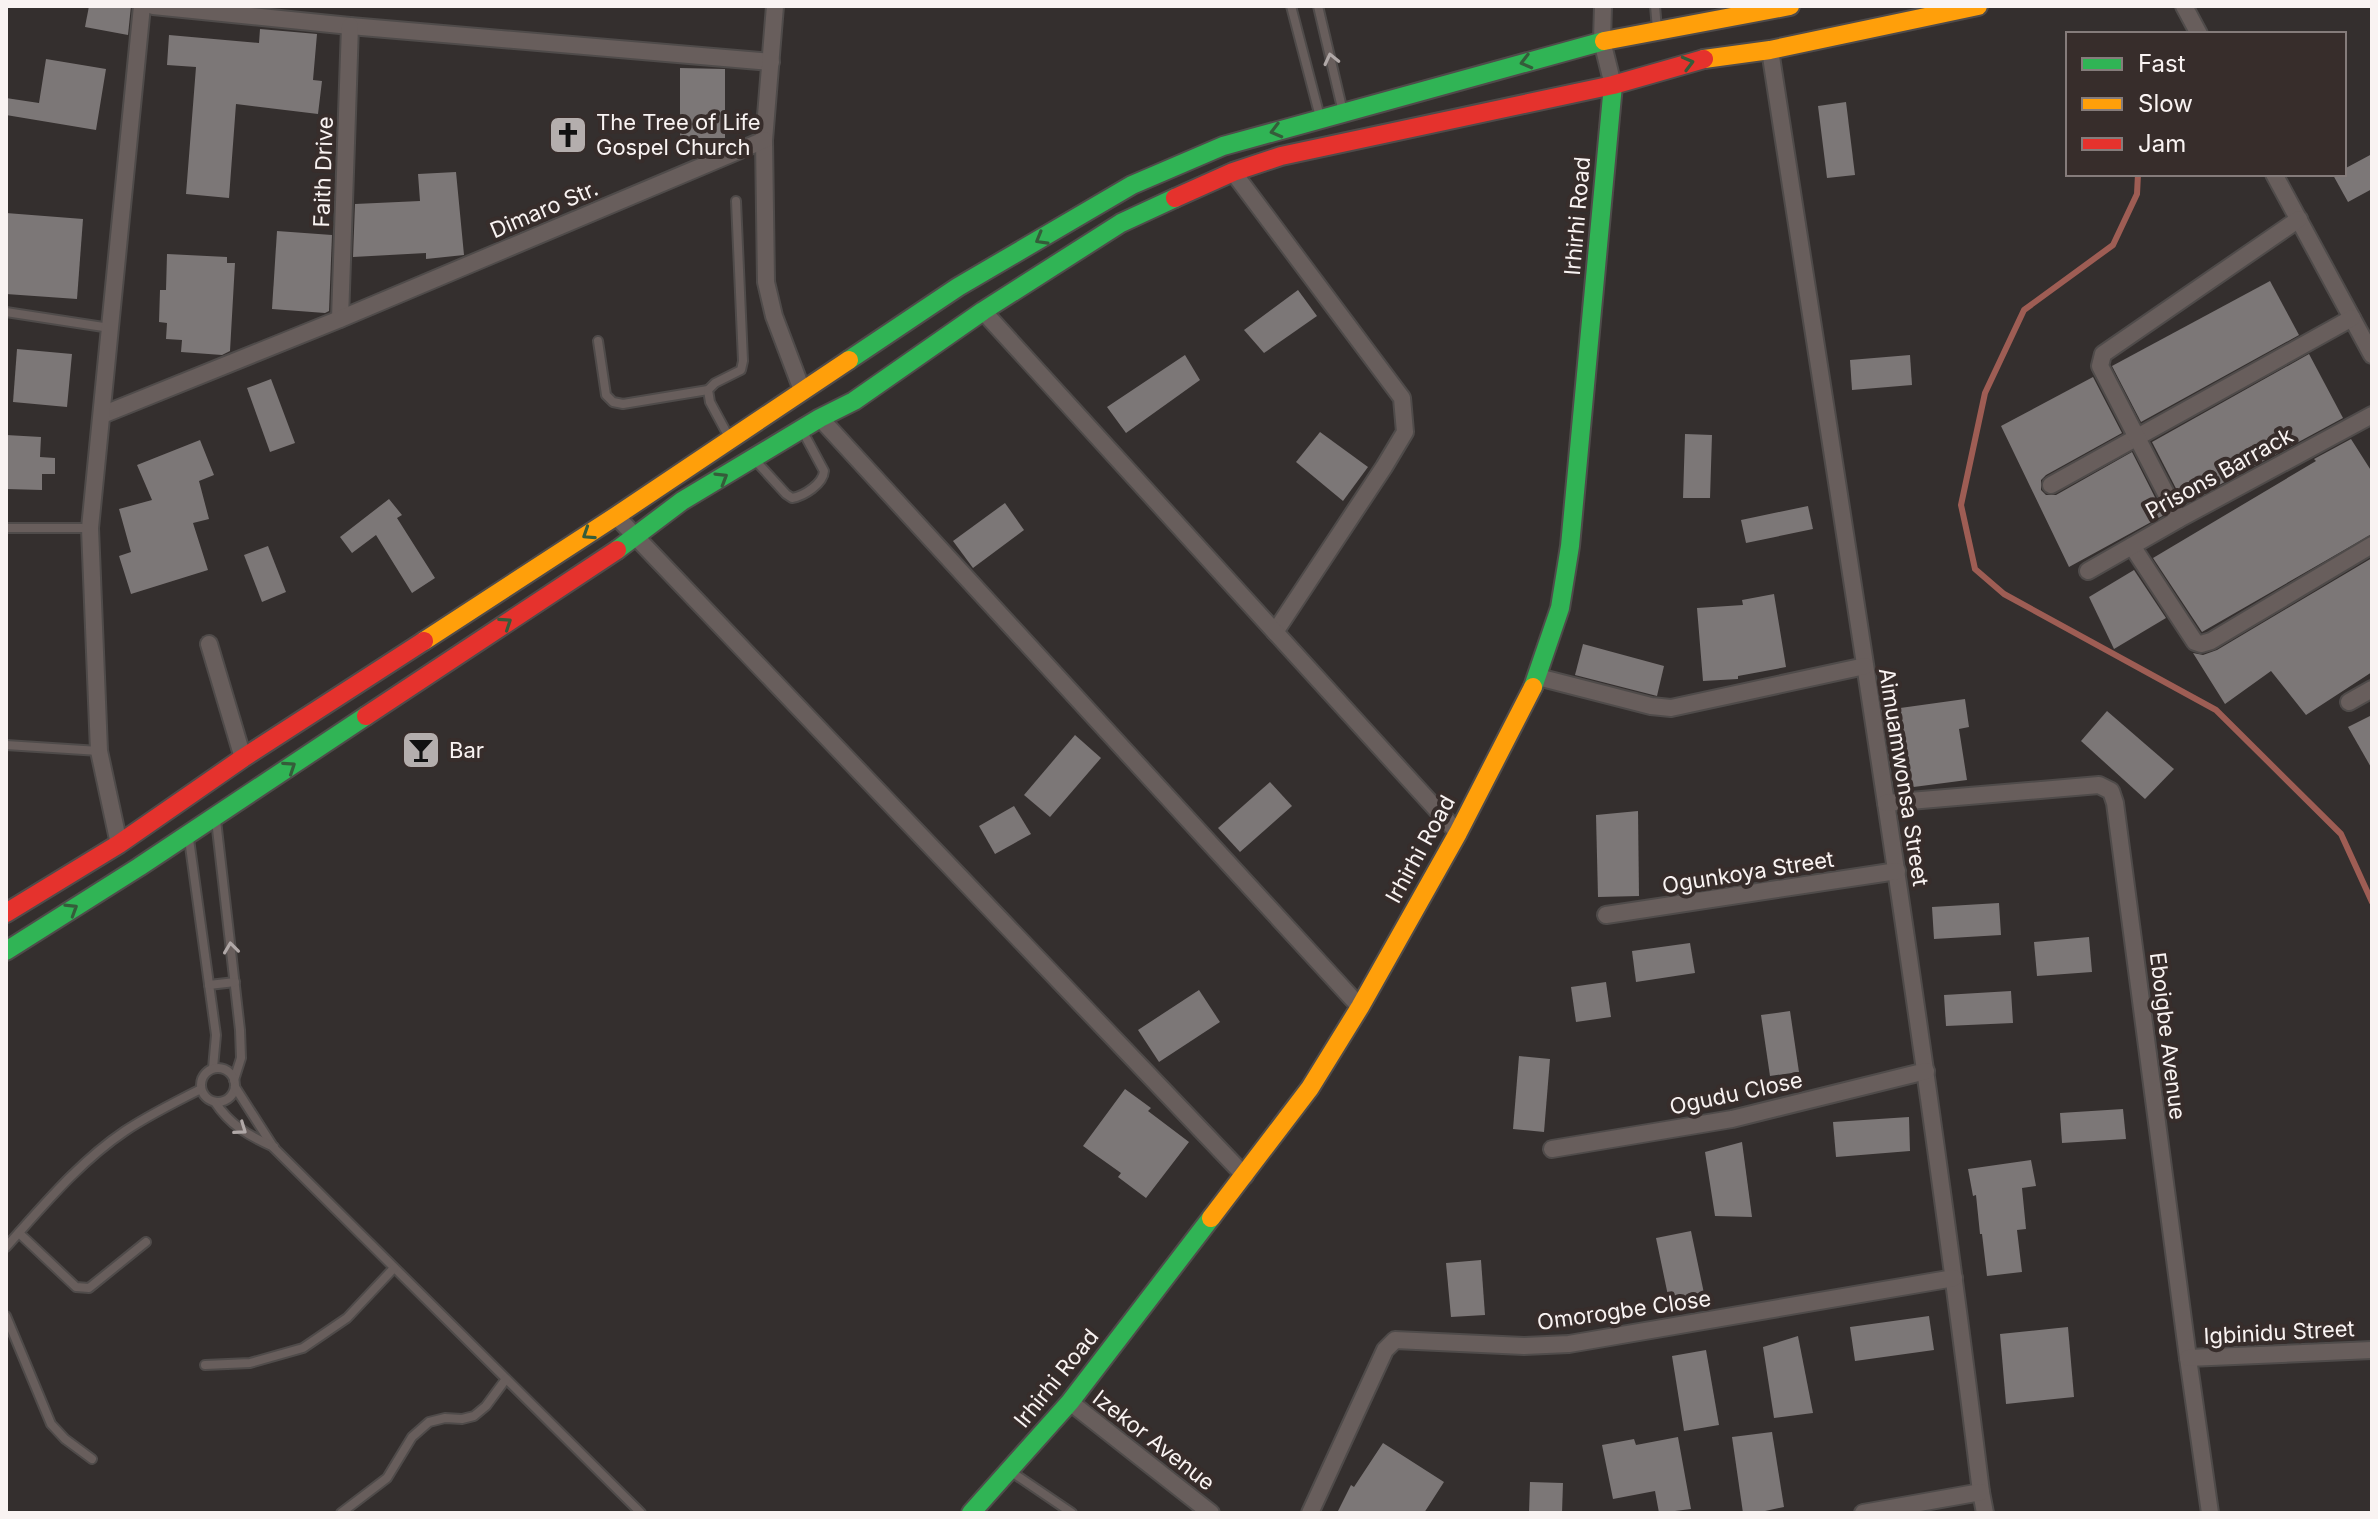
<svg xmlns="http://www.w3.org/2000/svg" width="2378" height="1519" font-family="Inter,sans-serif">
<rect width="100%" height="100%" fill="#342f2e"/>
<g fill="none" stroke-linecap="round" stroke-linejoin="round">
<!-- stream -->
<path stroke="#9e5d54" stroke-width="6" d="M2138,174L2137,194L2113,245L2024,310L1985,393L1961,505L1975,569L2004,594L2216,710L2341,834L2372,902"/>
</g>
<!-- building -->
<g fill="#7c7777">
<path d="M89,6H131L128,35L85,27Z"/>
<path d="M260,29L317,34L313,80L322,81L318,114L236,104L229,198L186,194L196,67L167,65L169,35L259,43Z"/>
<path d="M46,59L106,69L96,130L6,115V98L39,103Z"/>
<path d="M680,68L725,69V138H680Z"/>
<path d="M1846,102L1855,175L1827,178L1818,106Z"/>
<path d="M2372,154V189L2348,202L2333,175L2344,174V169Z"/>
<path d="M456,172L464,255L426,259V253L353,257L355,204L420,201L418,174Z"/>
<path d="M6,213L83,219L77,299L6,294Z"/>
<path d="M277,231L332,235L329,311L325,313L272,309Z"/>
<path d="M167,254L227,257V263H235L230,351L222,355L181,352L182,340L166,339L167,323L159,322L160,290H166Z"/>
<path d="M2270,281L2299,335L2141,422L2112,366Z"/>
<path d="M1298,290L1317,316L1264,353L1244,330Z"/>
<path d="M17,349L72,354L67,407L13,402Z"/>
<path d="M2309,354L2343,418L2184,504L2152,442Z"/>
<path d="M1185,355L1200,380L1126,433L1107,407Z"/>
<path d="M1910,355L1912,385L1852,390L1850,360Z"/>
<path d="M2093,377L2122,433L2046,475L2041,480V490L2046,495H2056L2132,452L2164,515L2069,567L2001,426Z"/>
<path d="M271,379L295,443L270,452L247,388Z"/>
<path d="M1320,432L1368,467L1343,501L1296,462Z"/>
<path d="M1685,434L1712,435L1710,498H1683Z"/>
<path d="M6,435L41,437L40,457L55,458V474H42V490L6,489Z"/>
<path d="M2351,439L2372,472V534L2202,632L2153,558L2316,461L2314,459Z"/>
<path d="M200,440L214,475L199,481L209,519L193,523L208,570L131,594L119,556L131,552L119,509L152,500L137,465Z"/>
<path d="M389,499L402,515L397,518L435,578L412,593L376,535L352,553L340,537Z"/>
<path d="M1005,503L1024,530L973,568L953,541Z"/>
<path d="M1808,506L1813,529L1746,543L1741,520Z"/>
<path d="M268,546L286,592L262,602L244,555Z"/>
<path d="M2372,558V672L2306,715L2271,671L2225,704L2193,653L2203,655L2217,650Z"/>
<path d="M2134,570L2166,618L2114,649L2089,597Z"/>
<path d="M1774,594L1786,667L1738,676V679L1703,681L1697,608L1743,605L1742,600Z"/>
<path d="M1583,644L1664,666L1657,696L1575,675Z"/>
<path d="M1965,699L1969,727L1959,729L1967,780L1906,788L1893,709Z"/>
<path d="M2107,711L2174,769L2145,799L2081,741Z"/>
<path d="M2372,715V769L2348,727Z"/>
<path d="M1075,735L1101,758L1050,817L1024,795Z"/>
<path d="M1270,782L1292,806L1240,852L1218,828Z"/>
<path d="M1014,806L1031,834L995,854L979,826Z"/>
<path d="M1638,811L1639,896L1598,897L1596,815Z"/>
<path d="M1999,903L2001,935L1934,939L1932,907Z"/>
<path d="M2089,937L2092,972L2037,976L2034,942Z"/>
<path d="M1690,943L1695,973L1636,982L1632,951Z"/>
<path d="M1606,982L1611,1017L1576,1022L1571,987Z"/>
<path d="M1199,990L1220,1022L1159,1062L1138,1030Z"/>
<path d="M2011,991L2013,1023L1946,1026L1944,995Z"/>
<path d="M1790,1011L1799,1072L1770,1076L1761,1015Z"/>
<path d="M1519,1056L1550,1059L1544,1132L1513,1129Z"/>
<path d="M1125,1089L1151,1108L1148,1111L1189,1142L1146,1198L1118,1177L1121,1173L1083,1146Z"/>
<path d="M2123,1109L2126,1139L2062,1143L2060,1113Z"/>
<path d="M1909,1117L1910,1151L1836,1157L1833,1122Z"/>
<path d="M1742,1142L1752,1217L1715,1216L1705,1152Z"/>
<path d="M2031,1160L2036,1186L2022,1188L2026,1229L2017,1230L2022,1272L1987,1276L1982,1234H1980L1976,1195L1973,1196L1968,1169Z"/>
<path d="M1691,1231L1706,1303L1671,1310L1656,1238Z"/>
<path d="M1481,1260L1485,1315L1451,1317L1446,1263Z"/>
<path d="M1929,1316L1934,1350L1855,1361L1850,1327Z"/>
<path d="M2068,1327L2074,1397L2006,1404L2000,1334Z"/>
<path d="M1798,1336L1813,1413L1774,1418L1763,1347Z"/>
<path d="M1706,1350L1719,1425L1684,1431L1672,1356Z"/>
<path d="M1772,1432L1784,1507L1756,1513H1743L1732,1437Z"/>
<path d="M1678,1437L1691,1509L1659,1513L1655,1491L1613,1499L1602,1445L1634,1439L1636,1445Z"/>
<path d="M1383,1443L1444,1482L1424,1513H1337L1351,1485L1354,1487Z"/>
<path d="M1530,1482L1563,1483L1562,1513H1529Z"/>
</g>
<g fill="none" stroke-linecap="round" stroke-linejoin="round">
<!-- lane casing -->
<g stroke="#4f4b4a" stroke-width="12">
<g id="lane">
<path d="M1291,6L1320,117"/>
<path d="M1318,6L1343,112"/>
<path d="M1655,6L1657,29"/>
<path d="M6,312L110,328"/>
<path d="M598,341L606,395L613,402L623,404L708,390"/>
<path d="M730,439L710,402L708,390L715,383L741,370L743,361L736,201"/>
<path d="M754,459L786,494L792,498C804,496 823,484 824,471L802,430"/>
<path d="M6,528H89"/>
<path d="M6,745L99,751"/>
<path d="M216,820L240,1030L241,1058L234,1080"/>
<path d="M189,839L216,1035L213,1068"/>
<path d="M209,985L235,982"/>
<circle cx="218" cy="1085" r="17"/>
<path d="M235,1087L274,1148L641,1513"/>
<path d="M215,1102C230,1125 249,1136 274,1147"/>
<path d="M19,1233L76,1287L89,1288L146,1242"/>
<path d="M6,1247C43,1206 79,1162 125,1131C149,1115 175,1102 201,1089"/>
<path d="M6,1316L51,1424L65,1439L92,1459"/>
<path d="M205,1365L250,1363L303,1348L347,1318L394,1268"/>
<path d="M1013,1473L1072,1513"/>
<path d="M341,1513L387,1478L412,1437L429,1422L445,1418L462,1419L474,1416L486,1406L506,1379"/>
</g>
</g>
<!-- street casing -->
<g stroke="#4f4b4a" stroke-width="20">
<g id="street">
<path d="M153,6L350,26L771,62"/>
<path d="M775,6L764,140L766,282L774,316L802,390"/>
<path d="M1603,6L1602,41L1613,85"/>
<path d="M2184,6L2199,34"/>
<path d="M1770,50C1844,530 1922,1010 1981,1492L1985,1513"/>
<path d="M1233,172L1402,398L1405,432L1384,467L1275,632"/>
<path d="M2274,174L2372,355"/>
<path d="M983,311L1458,833"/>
<path d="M340,319L350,26"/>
<path d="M102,415L340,319L764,140"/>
<path d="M820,418L1360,1007"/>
<path d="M2051,485L2352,318"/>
<path d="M616,516L1245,1176"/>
<path d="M2179,519L2100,366L2103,354L2299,219"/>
<path d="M2132,546L2195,642L2201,644L2211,641L2372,545"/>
<path d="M2088,571L2179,519L2372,415"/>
<path d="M209,644L243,758"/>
<path d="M1538,677L1651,706L1671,708L1865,666"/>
<path d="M2349,702L2372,689"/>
<path d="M1886,803L2099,785L2111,791L2115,803L2188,1358L2210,1513"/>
<path d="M119,844L99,751L90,528L142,6"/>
<path d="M1606,915L1897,871"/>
<path d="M1552,1149L1732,1119L1926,1071"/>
<path d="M2188,1358L2372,1350"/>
<path d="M1070,1402L1211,1513"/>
<path d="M1310,1513L1385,1350L1395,1340L1524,1346L1569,1344L1954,1278"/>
<path d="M1863,1513L1981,1492"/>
</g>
</g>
<!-- fast casing -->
<g stroke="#4f4b4a" stroke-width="22">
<g id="fast">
<path d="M849,360L958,287L1132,185L1223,146L1604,41"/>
<path d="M617,550L682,501L820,418L854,401L983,311L1121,223L1175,198"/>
<path d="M1533,687L1560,608L1570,546L1613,85"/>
<path d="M6,951L139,867L366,716"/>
<path d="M971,1513L1070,1402L1211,1218"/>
</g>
</g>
<!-- slow casing -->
<g stroke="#4f4b4a" stroke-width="22">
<g id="slow">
<path d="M1604,41L1790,6"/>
<path d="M1704,59L1770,50L1978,6"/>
<path d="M424,641L616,516L849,360"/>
<path d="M1211,1218L1310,1088L1360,1007L1458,833L1533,687"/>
</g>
</g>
<!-- jam casing -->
<g stroke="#4f4b4a" stroke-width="22">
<g id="jam">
<path d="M1175,198L1233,172L1281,156L1613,85L1704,59"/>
<path d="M366,716L617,550"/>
<path d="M6,913L119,844L243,758L424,641"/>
</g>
</g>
<!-- lane -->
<use href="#lane" stroke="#685e5c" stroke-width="8"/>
<!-- street -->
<use href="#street" stroke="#685e5c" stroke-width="16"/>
<!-- fast -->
<use href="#fast" stroke="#30b455" stroke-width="18"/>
<!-- slow -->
<use href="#slow" stroke="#ff9f0a" stroke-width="18"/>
<!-- jam -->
<use href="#jam" stroke="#e5322d" stroke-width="18"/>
</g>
<!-- one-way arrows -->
<defs><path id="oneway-chevron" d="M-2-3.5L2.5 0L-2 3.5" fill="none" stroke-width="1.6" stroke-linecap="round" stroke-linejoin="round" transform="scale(2)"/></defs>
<g stroke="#b0a8a7">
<use href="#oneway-chevron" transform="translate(1331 59) rotate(-103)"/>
<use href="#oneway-chevron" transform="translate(231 948) rotate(-97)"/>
<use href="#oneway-chevron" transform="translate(241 1129) rotate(35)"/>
</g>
<g stroke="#355c3a">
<use href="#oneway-chevron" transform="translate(1526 62) rotate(165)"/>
<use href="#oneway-chevron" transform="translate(1688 63) rotate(-15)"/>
<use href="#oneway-chevron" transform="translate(1276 131) rotate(165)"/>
<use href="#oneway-chevron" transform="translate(1041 239) rotate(150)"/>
<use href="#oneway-chevron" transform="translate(722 478) rotate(-31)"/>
<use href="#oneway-chevron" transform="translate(588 534) rotate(147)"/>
<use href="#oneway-chevron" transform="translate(506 623) rotate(-34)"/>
<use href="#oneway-chevron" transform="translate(290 767) rotate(-34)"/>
<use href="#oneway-chevron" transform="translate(72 909) rotate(-32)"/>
</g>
<!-- icons -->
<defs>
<g id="church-square" transform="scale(2)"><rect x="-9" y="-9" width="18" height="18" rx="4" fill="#b4aead" stroke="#372d2b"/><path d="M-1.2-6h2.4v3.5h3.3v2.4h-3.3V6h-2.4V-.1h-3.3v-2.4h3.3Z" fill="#111"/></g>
<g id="bar-square" transform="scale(2)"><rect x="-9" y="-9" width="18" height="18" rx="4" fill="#b4aead" stroke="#372d2b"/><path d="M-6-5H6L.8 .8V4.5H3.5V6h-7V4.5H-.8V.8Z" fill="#111"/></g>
</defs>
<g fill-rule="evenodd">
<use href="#church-square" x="568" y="135"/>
<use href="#bar-square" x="421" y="750"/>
</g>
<g text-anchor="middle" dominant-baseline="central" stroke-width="8" stroke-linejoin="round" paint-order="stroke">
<!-- poi labels -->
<g font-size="22" fill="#f9f3f2" stroke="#372d2b" text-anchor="start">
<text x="596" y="122">The Tree of Life<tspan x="596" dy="25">Gospel Church</tspan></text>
<text x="449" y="750">Bar</text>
</g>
<!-- street labels -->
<g font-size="22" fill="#f9f3f2" stroke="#372d2b">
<text transform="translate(323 172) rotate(-88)">Faith Drive</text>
<text transform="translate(544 209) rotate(-23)">Dimaro Str.</text>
<text transform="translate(1577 216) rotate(-85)">Irhirhi Road</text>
<text transform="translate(2219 473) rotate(-29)">Prisons Barrack</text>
<text transform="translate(1904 777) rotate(81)">Aimuamwonsa Street</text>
<text transform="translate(1420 849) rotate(-61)">Irhirhi Road</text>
<text transform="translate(1748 872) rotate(-9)">Ogunkoya Street</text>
<text transform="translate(2168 1036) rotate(83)">Eboigbe Avenue</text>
<text transform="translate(1736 1093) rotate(-12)">Ogudu Close</text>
<text transform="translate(1624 1310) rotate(-8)">Omorogbe Close</text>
<text transform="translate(2279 1332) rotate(-3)">Igbinidu Street</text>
<text transform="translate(1056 1378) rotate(-51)">Irhirhi Road</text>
<text transform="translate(1154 1440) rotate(38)">Izekor Avenue</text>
</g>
</g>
<!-- border -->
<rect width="2378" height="1519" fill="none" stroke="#f9f3f2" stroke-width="16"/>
<!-- legend -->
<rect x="2066" y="32" width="280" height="144" fill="#372d2b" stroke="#857c7b" stroke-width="2"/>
<rect x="2082" y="58" width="40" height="12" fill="#30b455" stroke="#857c7b" stroke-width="2"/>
<text x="2138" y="72" font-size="24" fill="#f9f3f2">Fast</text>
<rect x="2082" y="98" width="40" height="12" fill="#ff9f0a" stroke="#857c7b" stroke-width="2"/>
<text x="2138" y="112" font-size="24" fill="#f9f3f2">Slow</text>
<rect x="2082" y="138" width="40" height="12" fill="#e5322d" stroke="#857c7b" stroke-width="2"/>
<text x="2138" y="152" font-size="24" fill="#f9f3f2">Jam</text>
</svg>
